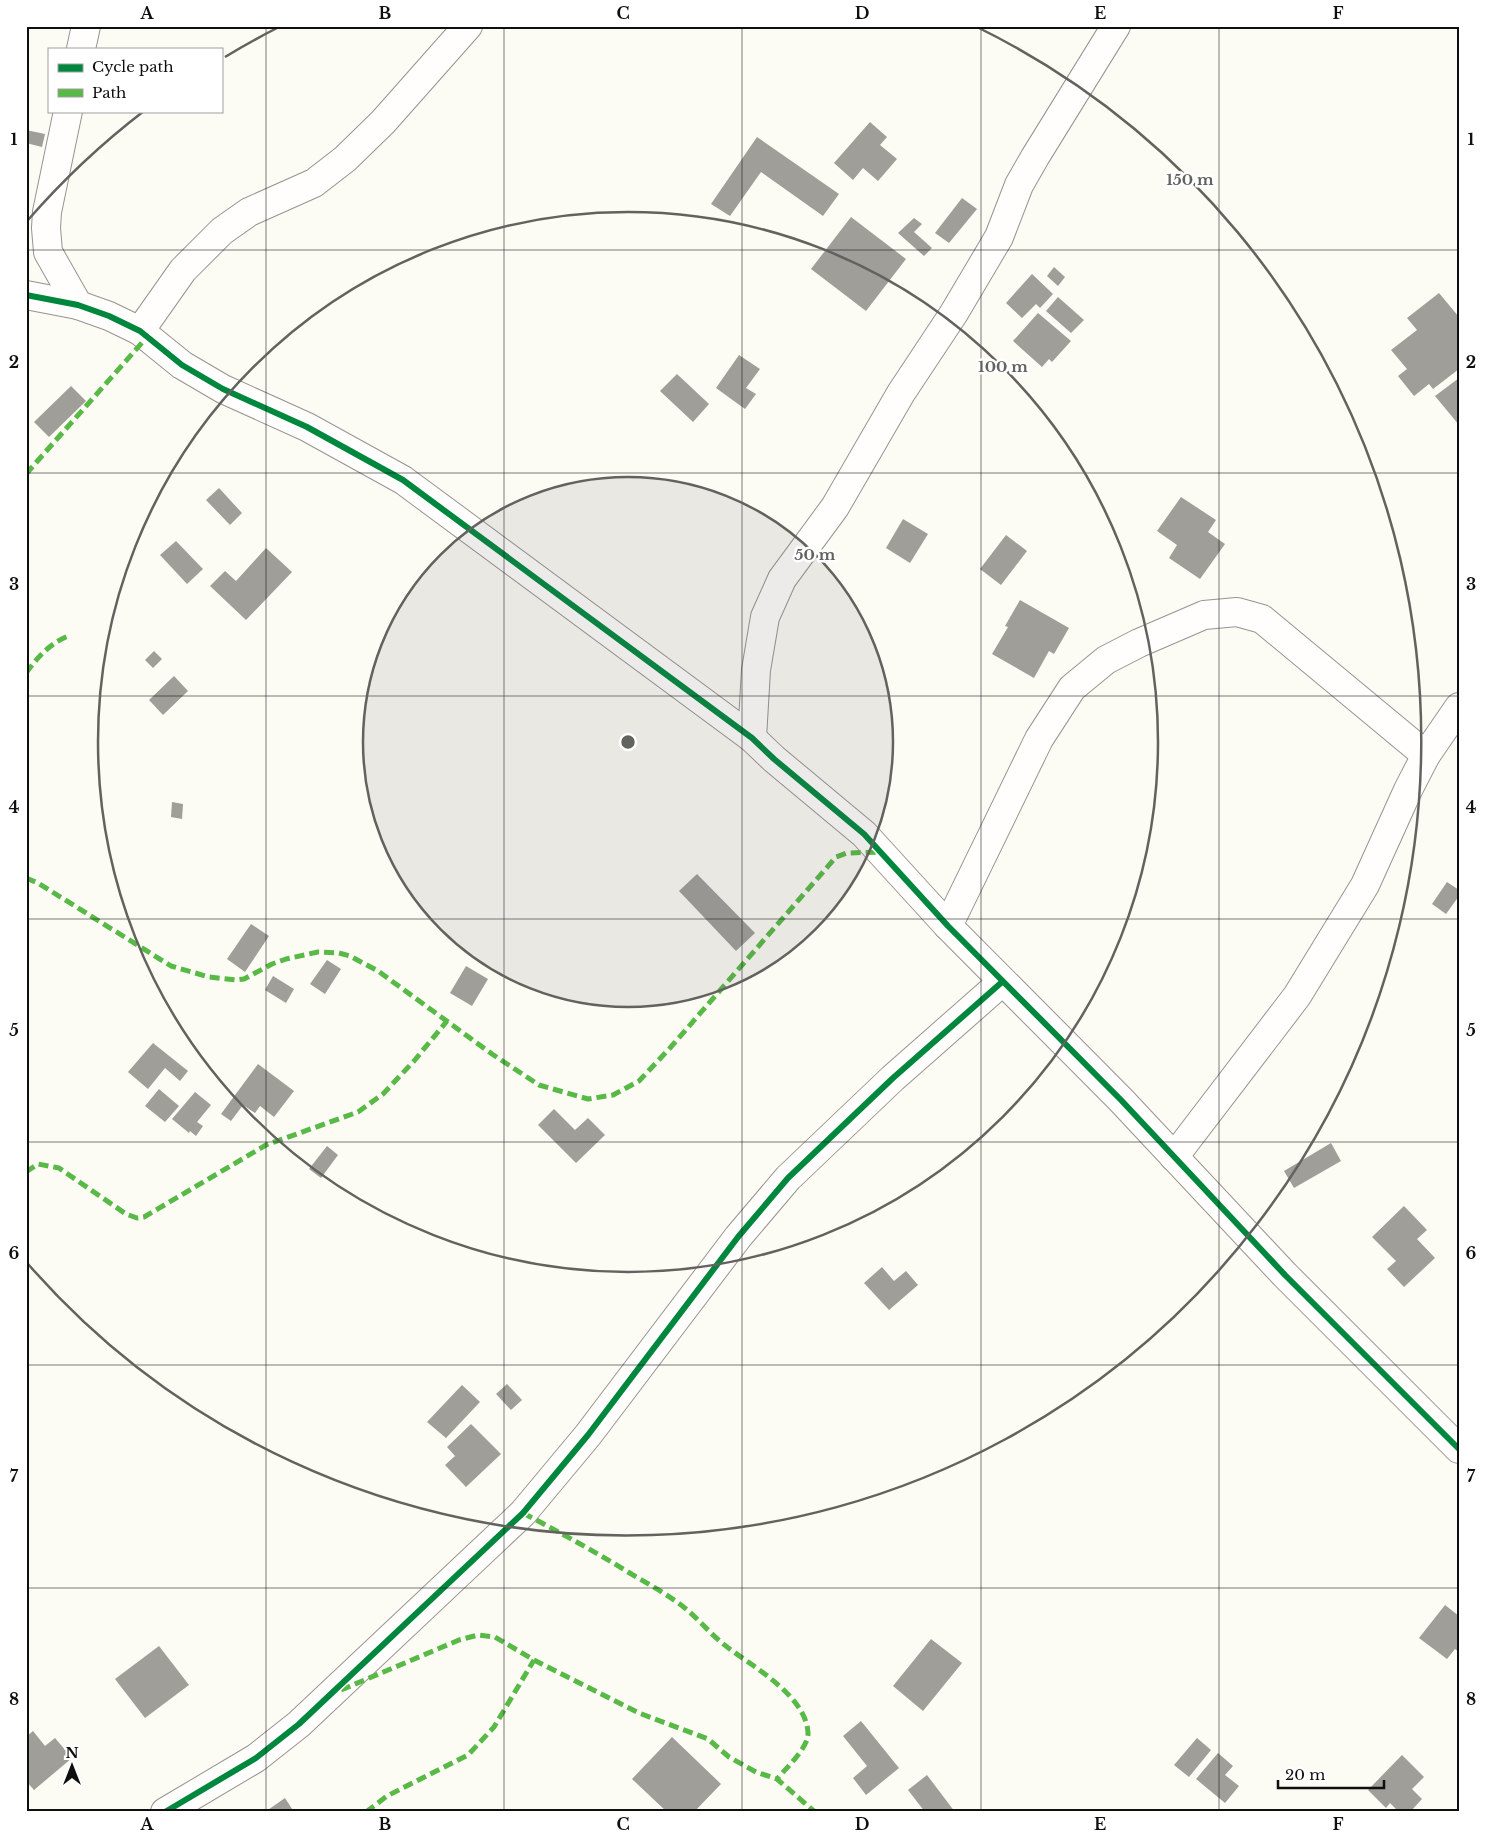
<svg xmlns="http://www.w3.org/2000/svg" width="1485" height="1838" font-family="'Libre Baskerville',serif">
<rect width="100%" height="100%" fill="#fcfbf4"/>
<!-- building -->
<g fill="#9f9e99">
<path d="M870,122L887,137L880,145L897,159L878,181L863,168L853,180L834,163Z"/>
<path d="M26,130L45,134L42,147L26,143Z"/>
<path d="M757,137L839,194L823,216L761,172L730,216L711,204Z"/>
<path d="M962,198L977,209L949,243L935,233Z"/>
<path d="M851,217L906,259L866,311L811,269Z"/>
<path d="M914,218L922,224L914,232L932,248L924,256L898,233Z"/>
<path d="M1054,267L1065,277L1058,286L1047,276Z"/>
<path d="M1032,274L1053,294L1040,308L1036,304L1022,318L1006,303Z"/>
<path d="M1439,293L1459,317V369L1433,389L1429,384L1414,396L1398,376L1407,369L1391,350L1417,330L1407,318Z"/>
<path d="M1058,297L1084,320L1071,333L1046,311Z"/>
<path d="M1038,313L1071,341L1052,362L1049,359L1042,367L1013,341Z"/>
<path d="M739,355L760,369L746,388L756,394L745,409L716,388Z"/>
<path d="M677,374L709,404L693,422L660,391Z"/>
<path d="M1459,378V425L1435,396Z"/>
<path d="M71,386L86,401L49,437L34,422Z"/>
<path d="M219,488L242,513L230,525L206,500Z"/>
<path d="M1181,497L1216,520L1208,532L1225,544L1200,579L1169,558L1177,545L1157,531Z"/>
<path d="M903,519L928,534L910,563L886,548Z"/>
<path d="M1006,535L1027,551L1001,585L980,569Z"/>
<path d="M176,541L203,569L187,584L160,555Z"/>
<path d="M266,548L292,572L246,620L210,586L225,571L236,581Z"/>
<path d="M1020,600L1069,628L1054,654L1049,651L1034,678L992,654L1008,627L1005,626Z"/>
<path d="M154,651L162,659L153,668L145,660Z"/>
<path d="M174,676L188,691L163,715L149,700Z"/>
<path d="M172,802L183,804L182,819L171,817Z"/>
<path d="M697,874L755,933L736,951L679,891Z"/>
<path d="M1447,882L1459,890V896L1446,914L1432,904Z"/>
<path d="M251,924L269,936L245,972L227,959Z"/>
<path d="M327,960L341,969L325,994L310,984Z"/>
<path d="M466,966L488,979L472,1006L450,993Z"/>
<path d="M273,976L294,989L286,1003L265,990Z"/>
<path d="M153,1043L188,1071L180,1081L165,1068L148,1089L128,1072Z"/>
<path d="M258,1064L294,1091L274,1117L260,1106L255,1113L243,1105L231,1121L221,1114Z"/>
<path d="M159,1089L179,1106L165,1122L145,1106Z"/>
<path d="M195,1092L211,1105L197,1122L203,1126L196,1136L190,1131L189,1133L172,1119Z"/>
<path d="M554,1109L575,1130L588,1118L605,1135L576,1163L538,1125Z"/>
<path d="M1331,1143L1341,1161L1294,1188L1284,1171Z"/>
<path d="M327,1146L338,1155L321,1178L309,1169Z"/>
<path d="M1404,1206L1427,1230L1417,1239L1435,1258L1404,1287L1387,1269L1396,1261L1372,1237Z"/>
<path d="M882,1267L894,1281L906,1271L918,1285L889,1310L864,1283Z"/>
<path d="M507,1384L522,1400L511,1410L496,1394Z"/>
<path d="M462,1385L480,1402L446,1438L427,1422Z"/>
<path d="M471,1424L501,1454L466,1487L445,1465L455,1456L447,1447Z"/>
<path d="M1445,1605L1459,1616V1652L1455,1649L1447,1659L1419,1638Z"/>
<path d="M931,1639L962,1663L923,1711L893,1686Z"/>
<path d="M159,1646L189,1685L145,1718L115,1679Z"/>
<path d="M861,1721L899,1768L866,1795L853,1778L867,1766L843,1736Z"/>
<path d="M33,1731L45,1746L55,1738L72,1758L34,1790L26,1781V1737Z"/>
<path d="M672,1737L721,1784L694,1812H667L632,1779Z"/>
<path d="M1197,1738L1211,1750L1189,1777L1174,1765Z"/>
<path d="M1218,1753L1233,1766L1225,1775L1239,1786L1225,1803L1196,1779Z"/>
<path d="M1402,1755L1424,1777L1412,1789L1422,1799L1410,1812H1399L1390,1803L1386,1808L1368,1790Z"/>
<path d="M927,1775L955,1812H925L908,1790Z"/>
<path d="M285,1798L294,1812H265Z"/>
</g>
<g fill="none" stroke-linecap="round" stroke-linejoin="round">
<!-- minor casing -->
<g stroke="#969592" stroke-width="30">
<g id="minor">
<path d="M81,49L86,26"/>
<path d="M68,111L47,212L46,228L48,252L78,305"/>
<path d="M26,295L78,305L109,316L140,331L182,365L223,389L307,427L403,480L752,738L774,759L864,834L948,926L1121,1100L1285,1275L1459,1449"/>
<path d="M140,331L183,270L222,231L249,212L314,183L345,159L383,122L468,26"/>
<path d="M752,738L756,670L765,617L782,579L835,507L901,393L954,313L999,237L1019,185L1035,157L1116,26"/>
<path d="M948,926L1039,739L1072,688L1106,660L1139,643L1204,615L1237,612L1262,619L1426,755"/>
<path d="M1174,1157L1297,996L1365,885L1408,790L1426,755L1459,707"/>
<path d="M165,1812L256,1758L299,1724L523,1513L588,1435L738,1237L788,1178L893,1078L1002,982"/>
</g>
</g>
<!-- minor -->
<use href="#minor" stroke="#fffefd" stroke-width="28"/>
<!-- quiet -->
<g stroke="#58b947" stroke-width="5" stroke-dasharray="10 5" stroke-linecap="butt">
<path d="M26,474L147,337"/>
<path d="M26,673C38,657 49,644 68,636"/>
<path d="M26,878L38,883L171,966L209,977L236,980L244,979L272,964L286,959L318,952L339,953L350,956L378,971L492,1054L539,1085L588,1099L613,1095L639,1081L670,1048L836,857L847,853L880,852"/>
<path d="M26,1172L38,1164L59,1168L126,1214L137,1218L144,1217L266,1145L358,1112L383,1094L414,1061L447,1021"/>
<path d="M523,1513C559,1532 594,1551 628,1572C648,1584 669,1595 686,1609C698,1619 709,1632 722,1643C749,1665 806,1694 808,1733C809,1747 786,1768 777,1779"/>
<path d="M341,1690L459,1640L478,1635L495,1637L534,1660L639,1713L708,1739L729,1757L756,1772L777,1779L815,1812"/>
<path d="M366,1812L387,1796L468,1755L494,1727L534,1660"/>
</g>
<!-- cycleway casing -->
<g stroke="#fff" stroke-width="9">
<g id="cycleway">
<path d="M26,295L78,305L109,316L140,331L182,365L223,389L307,427L403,480L752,738L774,759L864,834L948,926L1121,1100L1285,1275L1459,1449"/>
<path d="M165,1812L256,1758L299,1724L523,1513L588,1435L738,1237L788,1178L893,1078L1002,982"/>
</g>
</g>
<!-- cycleway -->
<use href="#cycleway" stroke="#00873e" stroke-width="6"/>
</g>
<!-- grid -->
<path fill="none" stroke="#0f0f0f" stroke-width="1" stroke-opacity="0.55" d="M266,26V1812M504,26V1812M742,26V1812M981,26V1812M1219,26V1812M26,250H1459M26,473H1459M26,696H1459M26,919H1459M26,1142H1459M26,1365H1459M26,1588H1459"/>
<!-- distance rings -->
<circle cx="628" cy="742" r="265" fill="#62625f" fill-opacity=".12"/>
<g fill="none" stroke="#62625f" stroke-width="2.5">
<circle cx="628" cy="742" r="265"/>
<circle cx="628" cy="742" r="530"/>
<path d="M28 220A795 795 0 0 1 144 111M225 57A795 795 0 0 1 279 27M977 27A795 795 0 1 1 28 1264"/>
</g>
<circle cx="628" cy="742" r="8" fill="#62625f" stroke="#fff" stroke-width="2.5"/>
<g font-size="15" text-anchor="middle" font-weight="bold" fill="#62625f" stroke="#fff" stroke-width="5" stroke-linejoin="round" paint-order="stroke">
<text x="1190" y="185">150 m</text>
<text x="1003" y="372">100 m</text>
<text x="815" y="560">50 m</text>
</g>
<!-- border -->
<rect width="1485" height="1838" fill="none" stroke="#ffffff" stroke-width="55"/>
<!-- legend -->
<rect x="48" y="48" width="175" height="65" fill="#ffffff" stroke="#9f9f9f"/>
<rect x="58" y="64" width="25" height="8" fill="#00873e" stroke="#9f9f9f"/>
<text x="92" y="72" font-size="15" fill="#0f0f0f">Cycle path</text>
<rect x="58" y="89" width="25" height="8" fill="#58b947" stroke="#9f9f9f"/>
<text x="92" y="98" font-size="15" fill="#0f0f0f">Path</text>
<!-- north arrow -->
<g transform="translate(72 1766)" stroke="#ffffff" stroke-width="4" paint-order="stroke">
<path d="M0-4L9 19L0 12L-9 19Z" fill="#0f0f0f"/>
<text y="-8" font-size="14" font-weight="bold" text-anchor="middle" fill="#0f0f0f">N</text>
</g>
<!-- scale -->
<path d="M1278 1780v8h106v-8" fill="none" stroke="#0f0f0f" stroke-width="2.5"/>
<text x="1285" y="1780" font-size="15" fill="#0f0f0f" stroke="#ffffff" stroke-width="4" paint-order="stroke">20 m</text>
<rect x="28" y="28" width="1430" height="1782" fill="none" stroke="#0f0f0f" stroke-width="2"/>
<g font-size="16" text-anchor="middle" font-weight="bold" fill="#0f0f0f">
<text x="147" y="19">A</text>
<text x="385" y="19">B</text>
<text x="623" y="19">C</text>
<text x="862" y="19">D</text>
<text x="1100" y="19">E</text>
<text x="1338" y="19">F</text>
<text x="14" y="145">1</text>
<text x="1471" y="145">1</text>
<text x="14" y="368">2</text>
<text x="1471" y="368">2</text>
<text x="14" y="590">3</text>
<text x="1471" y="590">3</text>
<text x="14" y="813">4</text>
<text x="1471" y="813">4</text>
<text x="14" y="1036">5</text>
<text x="1471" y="1036">5</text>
<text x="14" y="1259">6</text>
<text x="1471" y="1259">6</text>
<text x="14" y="1482">7</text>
<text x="1471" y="1482">7</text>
<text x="14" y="1705">8</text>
<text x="1471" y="1705">8</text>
<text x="147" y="1830">A</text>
<text x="385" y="1830">B</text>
<text x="623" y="1830">C</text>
<text x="862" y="1830">D</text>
<text x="1100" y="1830">E</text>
<text x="1338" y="1830">F</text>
</g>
</svg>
